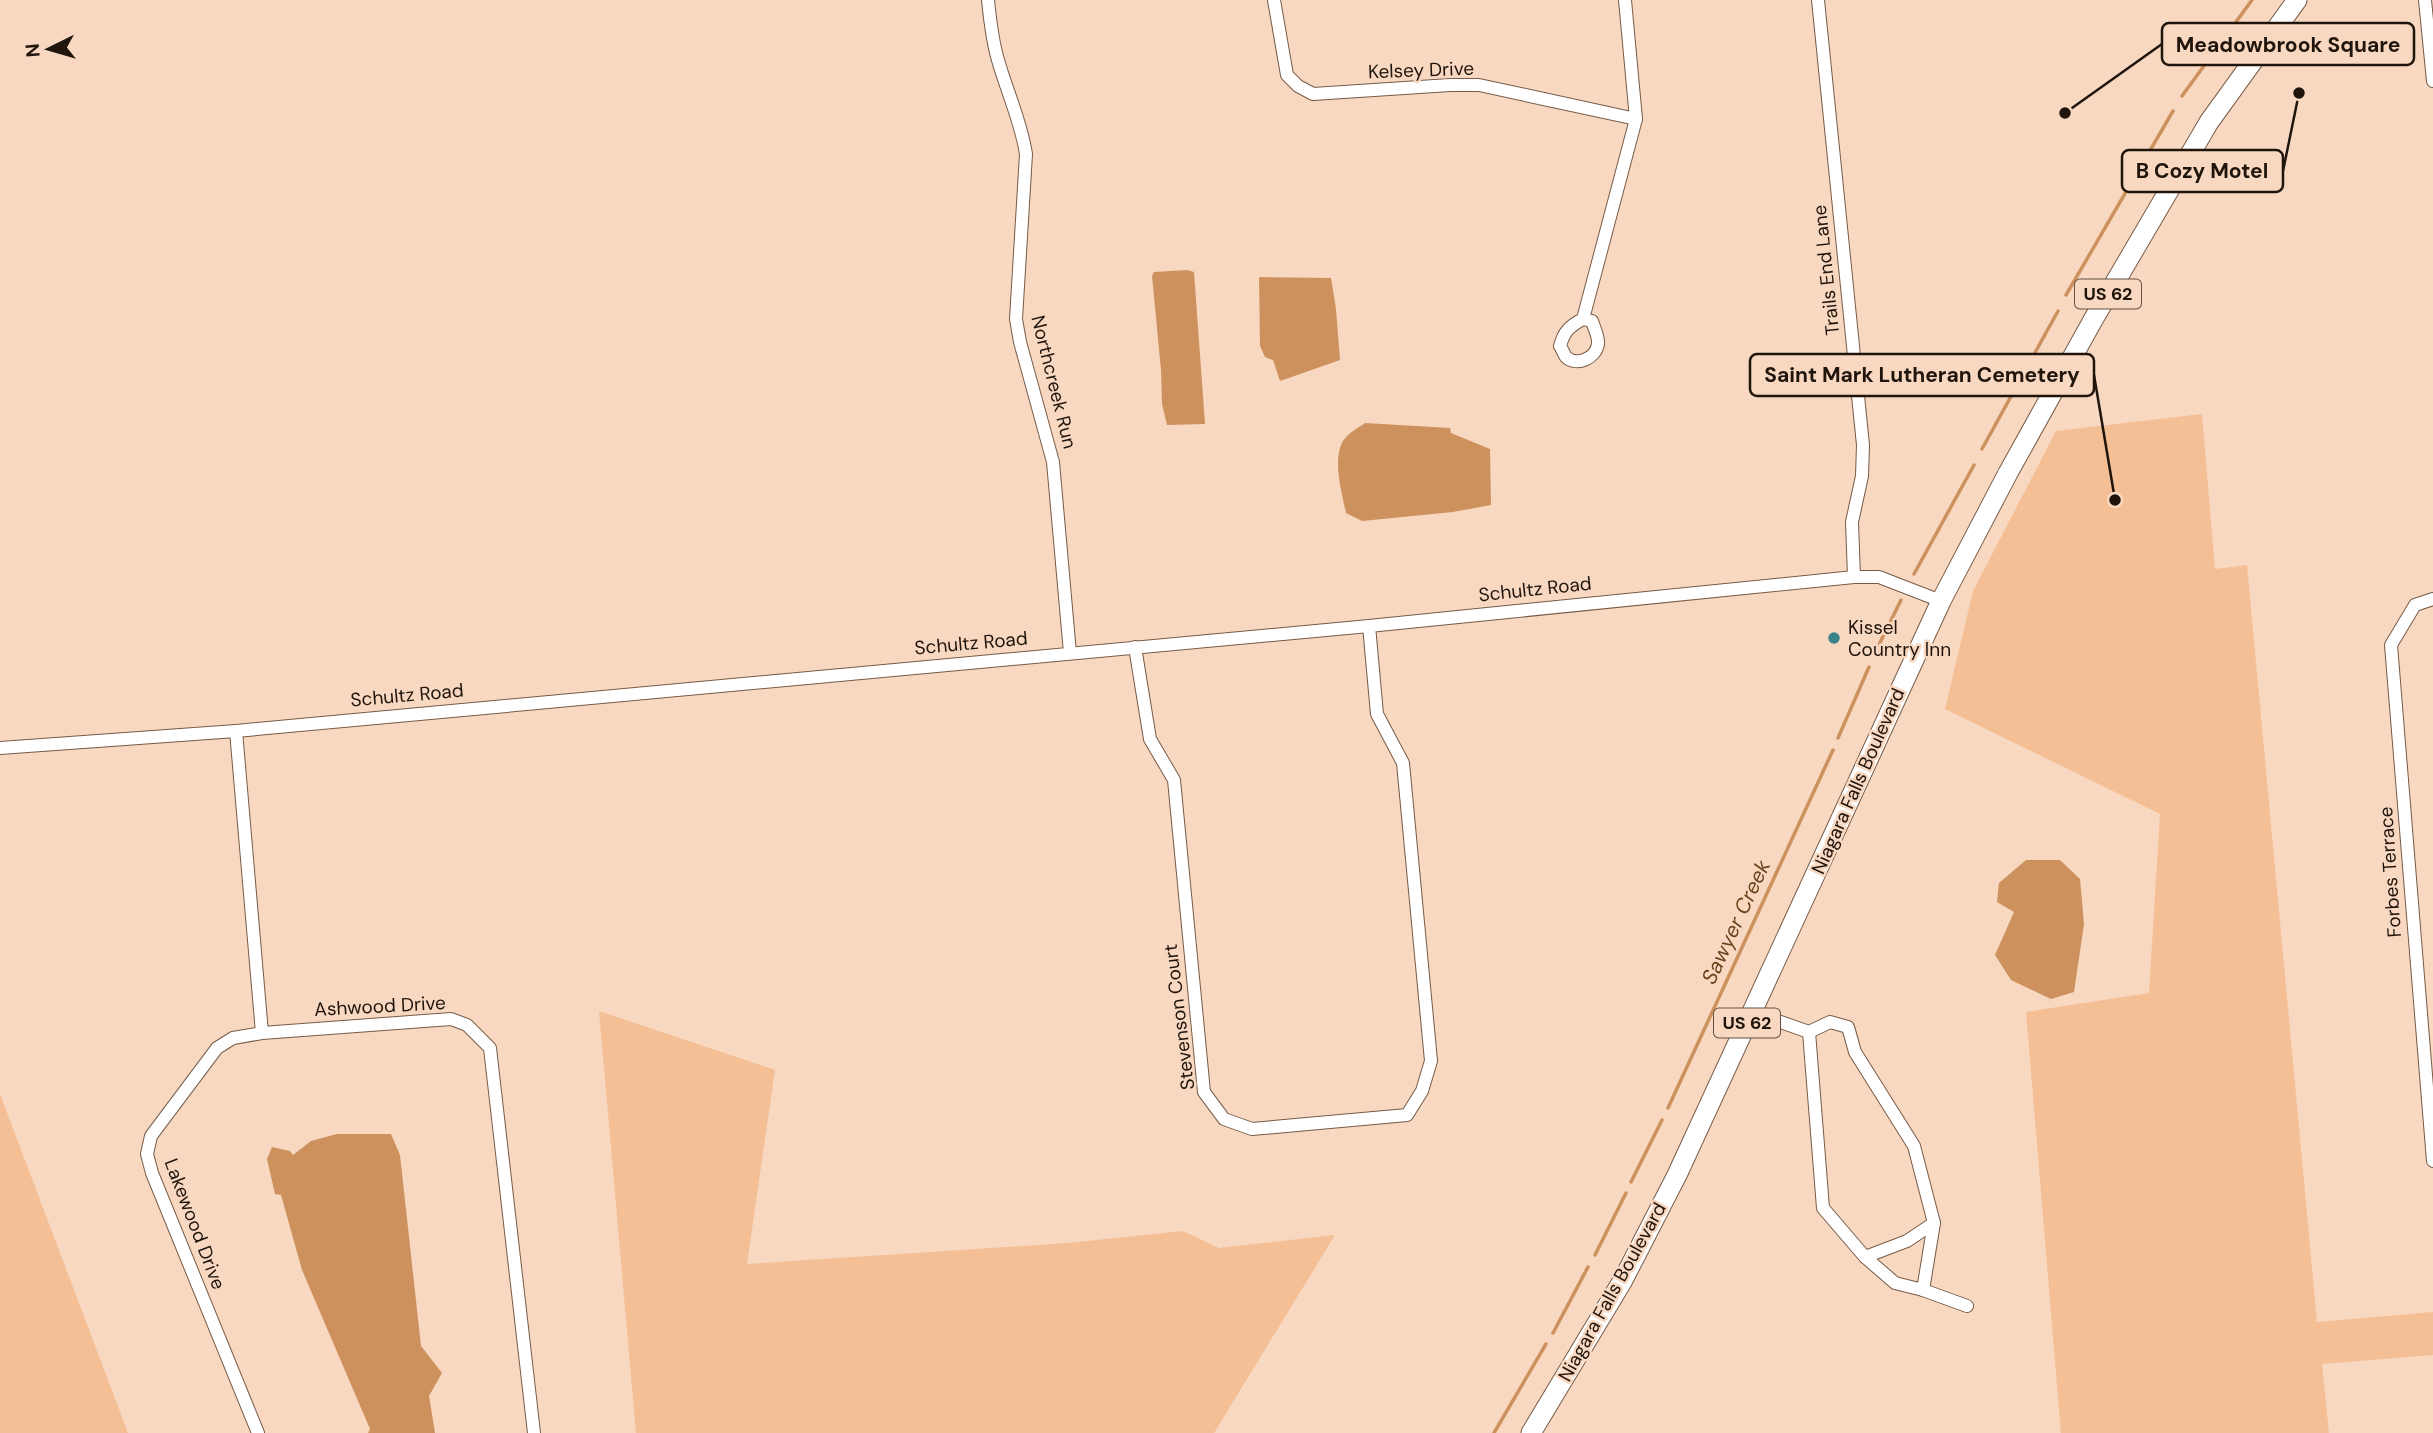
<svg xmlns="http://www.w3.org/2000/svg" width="2433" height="1433" font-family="'DM Sans',sans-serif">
<rect width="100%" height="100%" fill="#f8d8c0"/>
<!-- green -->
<g fill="#f4bf95">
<path d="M2202,414L2215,569L2247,565L2317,1322L2433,1312V1355L2322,1364L2329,1433H2061L2026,1012L2149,993L2160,814L1945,709L1973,591L2056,431Z"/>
<path d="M599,1011L775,1070L747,1264L1068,1243L1183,1231L1219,1248L1335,1235L1214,1433H636Z"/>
<path d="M0,1094L128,1433H0Z"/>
</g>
<!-- water -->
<g fill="#cd915e">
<path d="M1187,270L1194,272L1205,424L1167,425L1162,404L1161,370L1152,276L1154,272Z"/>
<path d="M1259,277L1331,278L1336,309L1340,360L1280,381L1273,360L1265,357L1260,346Z"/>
<path d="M1365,423L1450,428L1451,433L1490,449L1491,505L1453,512L1362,521L1346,513C1342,493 1332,460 1343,441C1348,433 1358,428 1365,423Z"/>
<path d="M2026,860H2060L2080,879L2084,924L2074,992L2051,999L2011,980L1995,955L2014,912L1997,902L1999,883Z"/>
<path d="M337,1134H391L400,1155L421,1346L442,1373L429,1396L435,1433H368L370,1429L302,1270L281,1195L275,1194L267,1159L272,1147L290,1151L293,1155L311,1141Z"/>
</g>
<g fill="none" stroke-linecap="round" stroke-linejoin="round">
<!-- stream -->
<g stroke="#cd915e" stroke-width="3.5">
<path d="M2182,96L2252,0"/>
<path d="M2066,295L2173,111"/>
<path d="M1982,449L2058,311"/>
<path d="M1914,574L1974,465"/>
<path d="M1874,655L1901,600"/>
<path d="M1838,738L1869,667"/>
<path d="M1668,1108L1833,750"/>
<path d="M1631,1182L1662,1120"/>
<path d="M1595,1255L1626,1193"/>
<path d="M1553,1333L1588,1267"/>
<path d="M1494,1433L1546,1344"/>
</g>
<!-- street casing -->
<g stroke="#775b46" stroke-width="14">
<g id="street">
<path d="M988,0C990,20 992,40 998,60C1007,92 1021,121 1026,154L1016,319L1020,342L1053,462L1070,653"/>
<path d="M1274,0L1287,75L1298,86L1313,94L1450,85H1479L1636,119"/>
<path d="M1818,0L1863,445L1862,476L1852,522L1854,577"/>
<path d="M2425,0L2433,81"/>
<path d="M1583,319L1592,321C1594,328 1599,337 1598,344C1596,358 1577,367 1566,357C1565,356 1561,347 1560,346C1564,331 1570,326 1583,319L1636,119L1625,0"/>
<path d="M2433,599L2415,605L2391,645L2433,1161"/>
<path d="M1135,647L1150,739L1174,780L1204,1092L1224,1119L1252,1129L1407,1115L1422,1091L1431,1061L1403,763L1377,714L1369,626"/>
<path d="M236,731L262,1033"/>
<path d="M0,748L236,731L1369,626L1854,577H1879L1941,601"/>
<path d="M1775,1020L1809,1032L1830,1022L1848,1027L1855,1052L1914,1146L1934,1223L1923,1290L1967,1306"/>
<path d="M1809,1032L1823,1208L1865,1257L1895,1283L1923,1290"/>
<path d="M1865,1257L1907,1241L1934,1223"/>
<path d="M258,1433L152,1173L147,1154L151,1136L217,1048L233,1038L262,1033L451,1019L467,1025L490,1048L534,1433"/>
</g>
</g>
<!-- primary casing -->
<g stroke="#775b46" stroke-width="21">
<path id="primary" d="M1531,1433L1623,1280L1677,1175L1941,601L2008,473L2093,320L2209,122L2297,0"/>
</g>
<!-- street -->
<use href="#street" stroke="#fff" stroke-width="12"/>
<!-- primary -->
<use href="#primary" stroke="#fff" stroke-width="19"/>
</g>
<!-- markers -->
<circle fill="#3b838a" stroke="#f8d8c0" stroke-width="2.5" cx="1834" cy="638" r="7"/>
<g text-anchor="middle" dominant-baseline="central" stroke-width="5" stroke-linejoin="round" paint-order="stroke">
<!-- shield labels -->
<g fill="#f8d8c0" stroke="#615043" stroke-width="2">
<rect x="2075" y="279.5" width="66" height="29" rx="5"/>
<rect x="1714" y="1008.5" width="66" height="29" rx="5"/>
</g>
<g font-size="18" font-weight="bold" fill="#20150d">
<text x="2108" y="294">US 62</text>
<text x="1747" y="1023">US 62</text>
</g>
<!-- street labels -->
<g font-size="19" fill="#20150d" stroke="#f8d8c0">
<text transform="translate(1421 70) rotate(-2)">Kelsey Drive</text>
<text transform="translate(1826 270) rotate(-96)">Trails End Lane</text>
<text transform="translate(1054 382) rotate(76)">Northcreek Run</text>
<text transform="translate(1535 589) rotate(-6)">Schultz Road</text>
<text transform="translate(971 643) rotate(-5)">Schultz Road</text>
<text transform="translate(407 695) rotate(-5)">Schultz Road</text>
<text transform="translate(1858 781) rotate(-66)">Niagara Falls Boulevard</text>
<text transform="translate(2390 872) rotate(-94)">Forbes Terrace</text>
<text transform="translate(380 1006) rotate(-3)">Ashwood Drive</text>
<text transform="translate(1179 1017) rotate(-97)">Stevenson Court</text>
<text transform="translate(195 1224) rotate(69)">Lakewood Drive</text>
<text transform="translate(1612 1292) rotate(-61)">Niagara Falls Boulevard</text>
</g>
<!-- poi labels -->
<g font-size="19" fill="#20150d" stroke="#f8d8c0" text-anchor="start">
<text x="1848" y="627">Kissel<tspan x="1848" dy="22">Country Inn</tspan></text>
</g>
<!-- water labels -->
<g font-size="21" font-style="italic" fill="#6d431d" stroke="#f8d8c0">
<text transform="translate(1736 922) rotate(-65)">Sawyer Creek</text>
</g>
</g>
<!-- callouts -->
<path fill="none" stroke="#20150d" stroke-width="2.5" d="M2065 113L2162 44M2299 93L2283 171M2115 500L2094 375"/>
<g fill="#20150d" stroke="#f8d8c0" stroke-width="2.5">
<circle cx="2065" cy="113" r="7"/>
<circle cx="2299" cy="93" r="7"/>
<circle cx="2115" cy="500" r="7"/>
</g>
<g fill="#f8d8c0" stroke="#20150d" stroke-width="2.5">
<rect x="2162" y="23" width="252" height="42" rx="7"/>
<rect x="2122" y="150" width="161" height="42" rx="7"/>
<rect x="1750" y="354" width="344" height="42" rx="7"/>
</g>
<g font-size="21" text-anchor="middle" font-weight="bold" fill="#20150d">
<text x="2288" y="52">Meadowbrook Square</text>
<text x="2202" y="178">B Cozy Motel</text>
<text x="1922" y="382">Saint Mark Lutheran Cemetery</text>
</g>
<!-- north arrow -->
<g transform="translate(49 49) rotate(265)" stroke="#f8d8c0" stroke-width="5" paint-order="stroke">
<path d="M0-5L12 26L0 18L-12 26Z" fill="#20150d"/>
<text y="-10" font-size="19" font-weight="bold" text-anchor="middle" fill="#20150d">N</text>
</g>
</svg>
